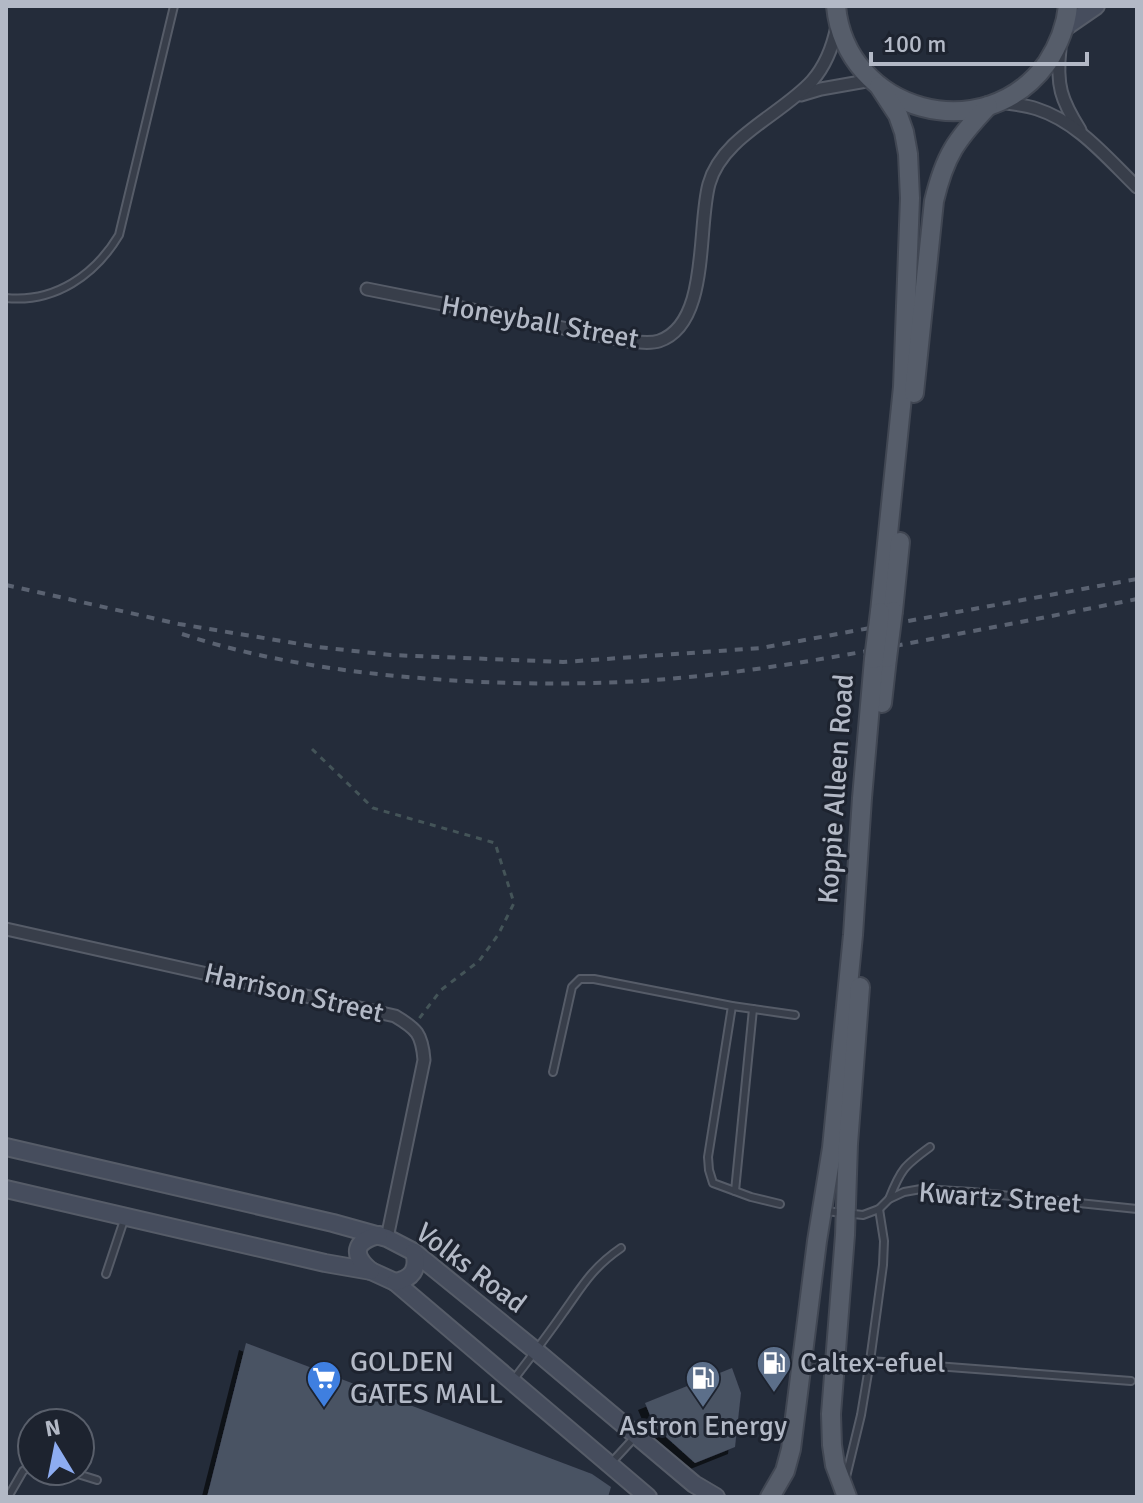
<svg xmlns="http://www.w3.org/2000/svg" width="1143" height="1503" font-family="Signika,sans-serif">
<defs>
<filter id="shadow"><feDropShadow dx="-7" dy="7" stdDeviation="0" flood-color="#0009"/></filter>
</defs>
<rect width="100%" height="100%" fill="#242c3a"/>
<!-- building -->
<g fill="#4a5263" filter="url(#shadow)">
<path d="M246,1343L592,1474L611,1487L608,1497H207Z"/>
<path d="M732,1368L741,1393L735,1447L695,1463L655,1427L645,1403Z"/>
</g>
<g fill="none" stroke-linecap="round" stroke-linejoin="round">
<!-- lane casing -->
<g stroke="#565c68" stroke-width="10">
<g id="lane">
<path d="M6,298C55,303 95,275 119,235L174,6"/>
<path d="M732,1006L708,1157L709,1170L713,1183L751,1197L780,1204"/>
<path d="M553,1072L572,987L580,979H594L732,1006L795,1015"/>
<path d="M735,1191L753,1009"/>
<path d="M889,1199C901,1169 904,1166 930,1147"/>
<path d="M825,1211L863,1215L879,1209L889,1199L904,1192L921,1189L972,1192L1137,1209"/>
<path d="M106,1274L124,1220"/>
<path d="M870,1361L1131,1381"/>
<path d="M806,1362L831,1363"/>
<path d="M514,1379C531,1357 547,1336 563,1313C583,1285 592,1268 621,1248"/>
<path d="M612,1462L634,1438"/>
<path d="M68,1471L97,1480"/>
<path d="M846,1477L861,1415L870,1361L883,1265L884,1241L879,1209"/>
<path d="M8,1497L23,1471L32,1465"/>
</g>
</g>
<!-- street casing -->
<g stroke="#565c68" stroke-width="15">
<g id="street">
<path d="M1060,49C1056,85 1061,100 1080,130"/>
<path d="M801,95L821,89L872,80"/>
<path d="M999,102C1012,104 1025,105 1037,109C1078,122 1107,158 1137,187"/>
<path d="M367,289L628,341C637,342 650,344 659,341C710,324 697,227 709,184C722,137 781,115 812,81C826,65 833,46 837,26"/>
<path d="M6,929L395,1016C417,1029 422,1034 424,1060L387,1238"/>
</g>
</g>
<!-- secondary casing -->
<g stroke="#565c68" stroke-width="20">
<g id="secondary">
<path d="M1064,28L1096,6"/>
<path d="M6,1147L333,1223L387,1238L414,1252L536,1351L694,1484L716,1497"/>
<path d="M6,1189L325,1263L371,1271L395,1282L648,1497"/>
<path d="M371,1271C351,1255 354,1241 379,1235"/>
<path d="M395,1282C412,1279 419,1269 414,1252"/>
</g>
</g>
<!-- primary casing -->
<g stroke="#414753" stroke-width="22">
<g id="primary">
<path d="M836,6C846,112 984,150 1047,63C1058,46 1066,26 1068,6"/>
<path d="M879,86L898,115L904,132L908,154L910,198L903,387L880,612"/>
<path d="M914,393L934,201C945,155 956,140 988,106"/>
<path d="M893,611L900,542"/>
<path d="M882,703L887,658"/>
<path d="M770,1497L785,1471L791,1449L817,1241L832,1148L853,935L862,798L874,659"/>
<path d="M847,1497L835,1465L832,1445L831,1414L845,1235L848,1144L860,987"/>
</g>
</g>
<!-- path -->
<path stroke="#445458" stroke-width="3" stroke-dasharray="6 6" stroke-linecap="butt" d="M312,749L373,808L495,843L514,903L498,935L479,961L441,990L418,1020"/>
<!-- lane -->
<use href="#lane" stroke="#383e4a" stroke-width="6"/>
<!-- street -->
<use href="#street" stroke="#383e4a" stroke-width="11"/>
<!-- secondary -->
<use href="#secondary" stroke="#464d5d" stroke-width="16"/>
<!-- primary -->
<use href="#primary" stroke="#565d6a" stroke-width="18"/>
<!-- rail -->
<g stroke="#5a6271" stroke-width="4" stroke-dasharray="8 8" stroke-linecap="butt">
<path d="M6,585L179,624L318,647L391,655L563,662L761,648L1137,579"/>
<path d="M182,634C255,658 331,670 407,677C489,684 572,686 655,680C737,674 819,660 900,645C979,630 1058,615 1137,599"/>
</g>
<!-- primary-bridge casing -->
<g stroke="#414753" stroke-width="22" stroke-linecap="butt">
<g id="primary-bridge">
<path d="M887,658L893,611"/>
<path d="M874,659L880,612"/>
</g>
</g>
<!-- primary-bridge -->
<use href="#primary-bridge" stroke="#565d6a" stroke-width="18"/>
</g>
<!-- icons -->
<defs>
<g id="fuel-pin" transform="scale(1.8)"><path d="M0 17L-7.5 6A9.5 9.5 0 1 1 7.5 6Z" fill="#5c6f8a" stroke="#1d232f"/><path d="M-5.5-6h7V0h2V4h1.3V-2.5L3-4.5l.8-.8L6-3V5H2.5V1h-1V6h-7ZM-4.2-4.7v3.2H.2V-4.7Z" fill="#fff"/></g>
<g id="supermarket-pin" transform="scale(1.8)"><path d="M0 17L-7.5 6A9.5 9.5 0 1 1 7.5 6Z" fill="#3f7fe0" stroke="#1d232f"/><path d="M-6-5.5h2.5l.6 2H6L4.5 2H-2.5L-4.4-4H-6ZM-1.5 3.2a1.3 1.3 0 1 0 .1 0ZM3 3.2a1.3 1.3 0 1 0 .1 0Z" fill="#fff"/></g>
</defs>
<g fill-rule="evenodd">
<use href="#fuel-pin" x="774" y="1363"/>
<use href="#supermarket-pin" x="324" y="1378"/>
<use href="#fuel-pin" x="703" y="1378"/>
</g>
<g text-anchor="middle" dominant-baseline="central" stroke-width="6" stroke-linejoin="round" paint-order="stroke">
<!-- street labels -->
<g font-size="28" fill="#b3b9c6" stroke="#1d232f">
<text transform="translate(540 322) rotate(10)">Honeyball Street</text>
<text transform="translate(836 789) rotate(-86)">Koppie Alleen Road</text>
<text transform="translate(294 993) rotate(13)">Harrison Street</text>
<text transform="translate(1000 1198) rotate(4)">Kwartz Street</text>
<text transform="translate(471 1268) rotate(37)">Volks Road</text>
</g>
<!-- poi labels -->
<g font-size="28" fill="#b3b9c6" stroke="#1d232f" text-anchor="start">
<text x="350" y="1362">GOLDEN<tspan x="350" dy="32">GATES MALL</tspan></text>
<text x="800" y="1363">Caltex-efuel</text>
<text x="703" y="1426" text-anchor="middle">Astron Energy</text>
</g>
</g>
<!-- border -->
<rect width="1143" height="1503" fill="none" stroke="#b3b9c6" stroke-width="16"/>
<!-- north arrow -->
<g transform="translate(56 1447) rotate(350)"><circle r="38" fill="#1d232f" stroke="#595f6b" stroke-width="2"/>
<path d="M0-6L14 30L0 20L-14 30Z" fill="#8dacf1"/>
<text y="-12" font-size="22" font-weight="bold" text-anchor="middle" fill="#b3b9c6">N</text>
</g>
<!-- scale -->
<path d="M871 52v12h216v-12" fill="none" stroke="#b3b9c6" stroke-width="4"/>
<text x="883" y="52" font-size="24" fill="#b3b9c6" stroke="#1d232f" stroke-width="6" paint-order="stroke">100 m</text>
</svg>
